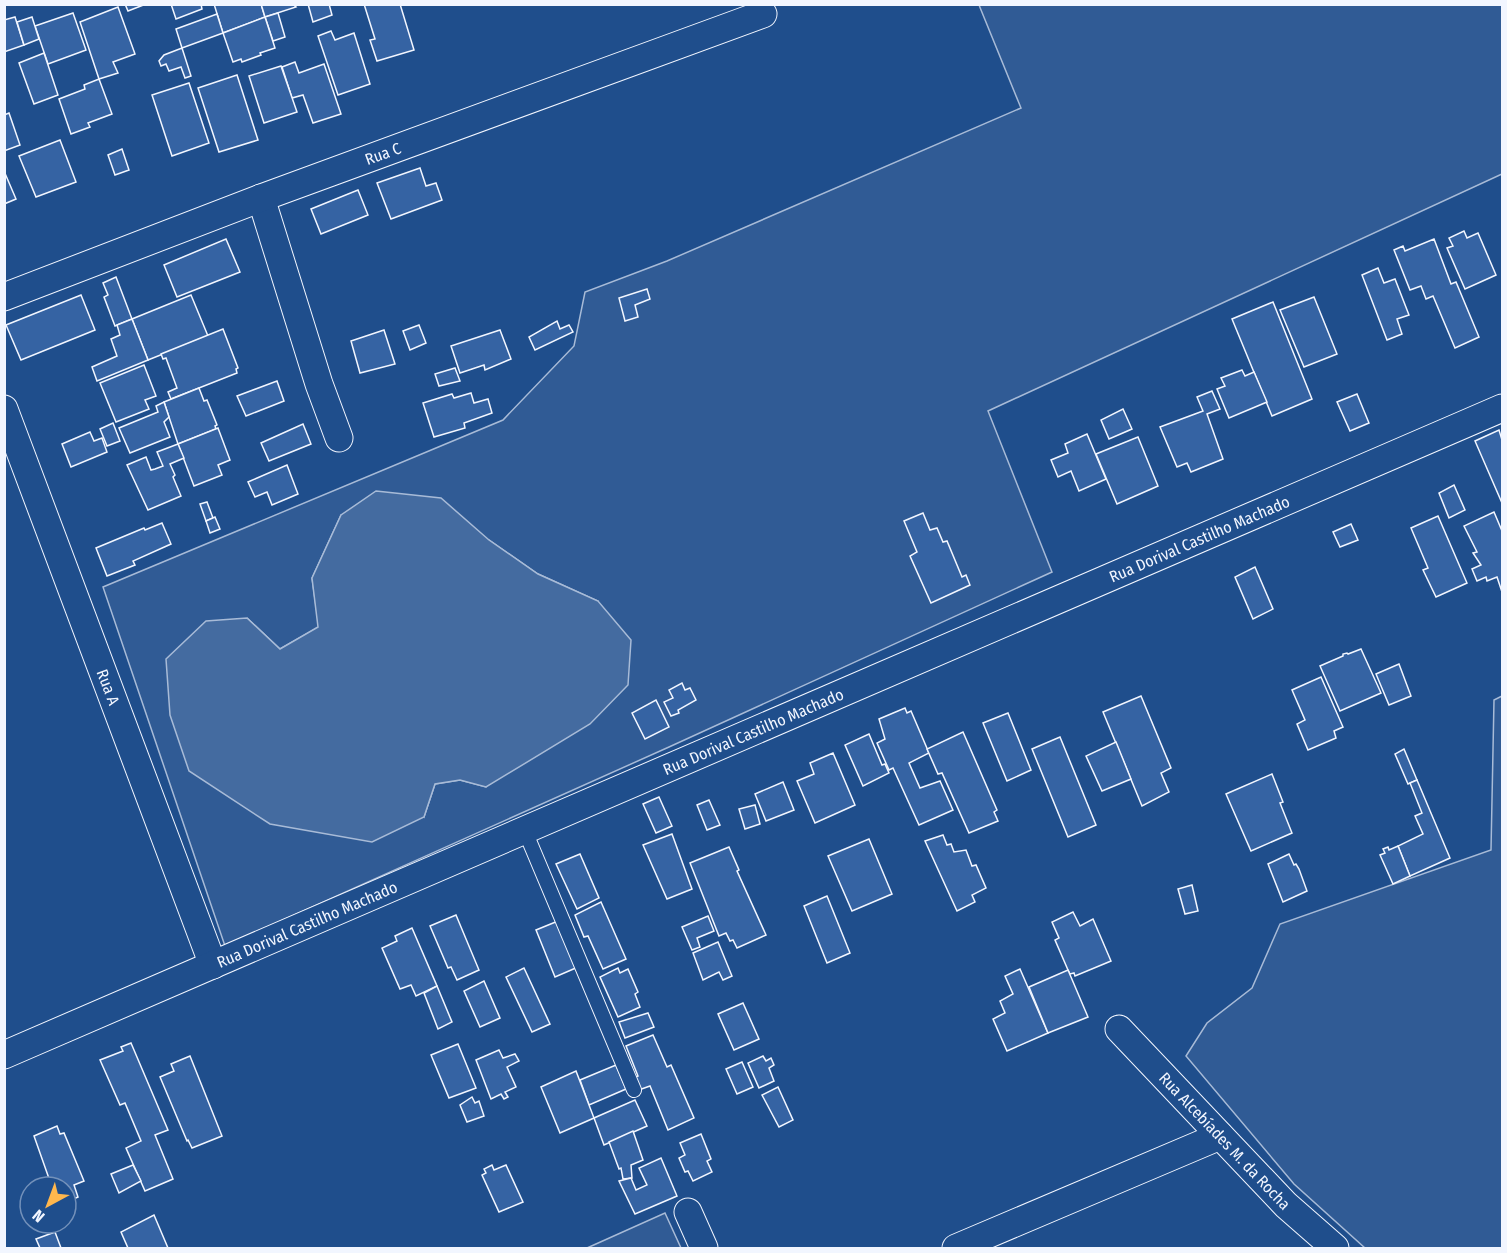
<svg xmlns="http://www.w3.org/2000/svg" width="1507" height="1253" font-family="'Fira Sans Condensed',sans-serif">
<rect width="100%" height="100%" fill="#1f4e8c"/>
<!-- built -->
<g fill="#305b95" stroke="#a8bbd7" stroke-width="1.5" fill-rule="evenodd">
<path d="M979,5H1502V174L988,411L1052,572L669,747L225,946L103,587L503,420L574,346L585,292L667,261L1021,108ZM341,515L489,540L538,574L598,601L486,787L460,780L435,784L424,817L247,618L280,649L319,627L312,578Z"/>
<path d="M1502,696V1248H1365L1294,1184L1186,1056L1207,1023L1252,988L1280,924L1491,850L1494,700Z"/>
<path d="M665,1213L681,1248H587Z"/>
</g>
<!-- water -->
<path fill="#446ba0" stroke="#a8bbd7" stroke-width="1.5" d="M376,491L441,498L489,540L538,574L598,601L631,640L628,685L590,724L486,787L460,780L435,784L424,817L372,842L270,824L189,771L170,715L166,659L206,621L247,618L280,649L318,627L312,578L341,515Z"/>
<!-- building -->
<g fill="#3563a3" stroke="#f2f6ff" stroke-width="1.5">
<path d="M125,4H146L128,11Z"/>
<path d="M171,4H201L202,9L176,19Z"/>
<path d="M214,4H261L265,17L223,33Z"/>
<path d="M261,4H293L296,7L265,17Z"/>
<path d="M308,4H329L332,15L313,22Z"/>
<path d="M364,4H400L414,50L377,61L370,40L375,39Z"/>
<path d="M118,7L135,54L113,62L118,73L99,79L80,22Z"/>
<path d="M73,13L86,50L48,64L35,26Z"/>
<path d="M278,13L285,37L273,41L265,17Z"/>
<path d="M217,14L223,33L182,48L176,29Z"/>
<path d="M15,17L24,45L4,52V20Z"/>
<path d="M32,17L39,39L24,45L17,22Z"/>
<path d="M265,17L275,48L260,53L261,55L242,62L241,59L233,62L223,33Z"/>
<path d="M331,31L335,40L354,33L370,84L338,95L318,36Z"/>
<path d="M182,48L191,76L185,78L181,67L169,71L166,64L161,66L159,61L164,55Z"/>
<path d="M44,53L58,95L34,104L19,63Z"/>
<path d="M295,62L299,73L324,64L341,114L313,123L303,95L292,98L282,67Z"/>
<path d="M281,66L297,112L264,123L249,76Z"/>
<path d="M237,75L258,140L219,152L198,88Z"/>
<path d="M99,79L112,114L88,123L90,127L71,134L59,99L85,89L84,85Z"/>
<path d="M189,83L209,143L172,156L152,95Z"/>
<path d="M9,113L20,145L4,151V115Z"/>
<path d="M60,140L76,182L36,197L19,156Z"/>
<path d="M122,149L129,170L115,175L108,155Z"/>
<path d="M420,168L426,186L436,183L442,200L391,219L377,183Z"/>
<path d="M4,171L16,199L4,204Z"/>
<path d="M358,190L368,215L321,234L311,209Z"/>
<path d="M1464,231L1467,238L1478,233L1496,275L1465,289L1447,248L1453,246L1449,238Z"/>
<path d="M226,239L240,272L177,297L164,265Z"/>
<path d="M1434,239L1451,284L1456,282L1479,337L1455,348L1433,296L1426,299L1421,286L1410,290L1394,250L1403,246L1405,251Z"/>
<path d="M1378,268L1384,283L1395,279L1409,315L1397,319L1402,334L1387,340L1362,275Z"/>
<path d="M116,277L132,319L115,326L104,297L108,295L103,283Z"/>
<path d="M647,289L650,299L635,305L638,317L625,321L619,298Z"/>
<path d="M81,295L95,330L21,360L6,325Z"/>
<path d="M191,295L208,336L148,360L132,319Z"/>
<path d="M1314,297L1337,354L1304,367L1280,310Z"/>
<path d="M1273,302L1312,399L1272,416L1232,319Z"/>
<path d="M132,319L148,360L97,381L92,367L117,356L111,339L120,335L117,325Z"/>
<path d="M557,321L560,329L569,325L573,332L535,350L529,337Z"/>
<path d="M419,325L426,343L410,350L403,331Z"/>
<path d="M223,329L238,368L236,369L237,373L171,399L168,392L177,388L166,358L163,359L161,354Z"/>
<path d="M384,330L395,364L360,373L351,341Z"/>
<path d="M500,330L511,359L485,370L484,365L460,373L451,346Z"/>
<path d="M144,365L156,396L145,400L149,409L116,422L100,383Z"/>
<path d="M455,368L460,381L439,386L435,374Z"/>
<path d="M1242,370L1245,376L1254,372L1267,402L1229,418L1217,389L1225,386L1221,378Z"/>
<path d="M277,381L284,401L246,416L237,396Z"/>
<path d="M199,388L204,401L207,400L217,425L215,426L216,429L178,444L164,402Z"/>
<path d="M1212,391L1220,409L1207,414L1223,459L1191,472L1187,463L1177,467L1160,427L1203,411L1197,397Z"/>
<path d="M471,393L474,403L488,399L492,413L464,423L465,428L434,437L423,403L452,394L454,398Z"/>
<path d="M1357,394L1369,423L1350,431L1337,402Z"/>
<path d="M164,402L169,417L164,422L170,437L130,453L119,428L158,412L156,406Z"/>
<path d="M1123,409L1132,429L1109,439L1101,420Z"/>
<path d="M113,423L120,441L107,446L100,429Z"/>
<path d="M303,424L311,444L269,461L261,443Z"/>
<path d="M218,428L230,460L218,465L222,475L194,486L178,444Z"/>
<path d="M1499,430L1502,440V503L1475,441Z"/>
<path d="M90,432L94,441L102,438L107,452L71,467L62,444Z"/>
<path d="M1087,434L1106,479L1079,491L1071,471L1058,477L1051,460L1068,453L1065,444Z"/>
<path d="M1138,437L1158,486L1117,504L1096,454Z"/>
<path d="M178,444L184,458L170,464L175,475L173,477L181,496L148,510L127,465L146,457L151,470L155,469L163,466L157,452Z"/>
<path d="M287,465L298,494L272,505L267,492L255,497L248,482Z"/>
<path d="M1454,485L1465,510L1449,518L1439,493Z"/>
<path d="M207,502L213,518L206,521L200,504Z"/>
<path d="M1494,512L1502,531V592L1497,577L1487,581L1486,577L1477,581L1472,569L1481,565L1473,553L1477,552L1464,526Z"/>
<path d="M923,513L930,530L937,528L943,542L947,541L962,577L966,575L970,585L931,603L910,556L917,552L904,521Z"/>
<path d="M1438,516L1467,583L1436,597L1423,570L1428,568L1411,528Z"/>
<path d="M215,517L220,529L210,533L206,521Z"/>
<path d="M162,523L171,544L133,561L135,565L107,576L96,548L144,528L145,530Z"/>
<path d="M1351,524L1358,540L1340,547L1333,532Z"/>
<path d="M1255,567L1273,609L1253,619L1235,577Z"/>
<path d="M1361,649L1381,693L1340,711L1320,666L1343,656V654L1347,653L1348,654Z"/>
<path d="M1399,664L1411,696L1389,705L1376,674Z"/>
<path d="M1321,677L1343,727L1334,731L1336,738L1308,750L1297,724L1305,720L1292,690Z"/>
<path d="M682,683L685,690L690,688L696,700L678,710L679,713L671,716L664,702L673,698L669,690Z"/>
<path d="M1141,696L1171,768L1161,773L1169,792L1142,806L1103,712Z"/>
<path d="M656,700L669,727L645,739L632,713Z"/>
<path d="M905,708L907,713L911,711L929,753L909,763L920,788L940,781L953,810L919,825L893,768L889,770L877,743L885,739L879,719Z"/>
<path d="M1008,713L1031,770L1007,781L983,723Z"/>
<path d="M963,732L997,810L994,812L998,821L969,833L942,773L938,774L927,749Z"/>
<path d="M869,734L882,765L885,764L889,773L863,786L845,745Z"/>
<path d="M1060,737L1096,825L1068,837L1032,749Z"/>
<path d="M1116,742L1131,779L1102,791L1086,756Z"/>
<path d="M1404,749L1417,780L1408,784L1395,754Z"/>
<path d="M833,753L855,805L815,823L797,781L814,774L810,763Z"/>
<path d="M1272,774L1283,802L1280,803L1292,833L1251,851L1226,794Z"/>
<path d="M1417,780L1450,858L1410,876L1398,846L1423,834L1415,816L1422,813L1410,783Z"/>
<path d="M783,782L794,810L766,821L755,794Z"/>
<path d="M659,797L672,826L656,833L643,804Z"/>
<path d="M709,800L720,825L707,830L697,805Z"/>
<path d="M755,805L760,824L745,829L739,809Z"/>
<path d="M672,834L692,889L667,899L643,845Z"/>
<path d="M943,835L947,845L951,844L954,852L966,850L972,866L976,865L986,888L972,895L975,902L957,911L925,841Z"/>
<path d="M869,839L892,894L852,911L828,856Z"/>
<path d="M1398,846L1410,876L1393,884L1380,855L1385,853L1383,849L1388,847L1389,850Z"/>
<path d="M729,847L739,870L737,871L766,935L737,948L733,940L730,941L726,933L719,936L690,863Z"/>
<path d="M580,854L599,898L577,909L556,864Z"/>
<path d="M1289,854L1294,865L1296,864L1299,869L1307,891L1283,902L1268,864Z"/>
<path d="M1192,885L1198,911L1185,914L1178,889Z"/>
<path d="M827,896L850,953L827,963L804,906Z"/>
<path d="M601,902L626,959L603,969L588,936L584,937L575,915Z"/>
<path d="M1073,912L1080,926L1093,919L1111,961L1075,976L1074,973L1070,974L1068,970L1055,940L1059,938L1052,922Z"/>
<path d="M456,915L479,970L457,980L451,967L448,968L430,926Z"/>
<path d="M708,916L714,931L697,938L700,947L692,950L682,927Z"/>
<path d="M558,921L578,967L555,977L536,930Z"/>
<path d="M412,928L437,986L416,996L411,985L400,989L382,948L397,941L395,936Z"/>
<path d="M718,942L732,976L723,980L719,972L703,980L693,953Z"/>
<path d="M524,968L550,1024L532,1032L506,977Z"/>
<path d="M618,968L620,973L628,969L638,992L635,994L640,1007L618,1017L600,977Z"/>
<path d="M1020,969L1048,1033L1007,1051L993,1019L1005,1013L1000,1001L1013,994L1005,976Z"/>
<path d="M1068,970L1088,1017L1048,1033L1029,987Z"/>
<path d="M484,981L500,1018L480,1027L464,991Z"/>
<path d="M437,986L452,1022L438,1029L424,993Z"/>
<path d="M743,1003L759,1039L734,1050L718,1014Z"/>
<path d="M648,1013L654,1027L625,1038L619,1022Z"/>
<path d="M653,1035L667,1067L671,1065L694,1118L668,1130L650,1086L636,1091L632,1078L638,1076L626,1046Z"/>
<path d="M131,1043L168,1130L155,1135L173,1179L145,1191L126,1148L141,1141L125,1103L120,1105L100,1060L123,1051L121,1047Z"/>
<path d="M458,1044L476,1088L449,1098L431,1055Z"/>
<path d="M499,1050L503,1058L515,1054L519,1061L507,1067L516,1087L505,1092L508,1097L504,1099L501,1094L491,1099L476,1060Z"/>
<path d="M190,1056L222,1136L192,1148L188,1140L187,1141L160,1077L174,1071L171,1064Z"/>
<path d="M763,1056L766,1061L771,1058L774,1065L769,1068L774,1081L759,1088L748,1063Z"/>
<path d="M742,1062L753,1087L737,1094L726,1069Z"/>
<path d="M616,1065L626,1089L589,1105L580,1080Z"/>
<path d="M576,1071L594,1118L560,1133L541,1087Z"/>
<path d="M778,1087L793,1120L779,1127L762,1095Z"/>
<path d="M472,1097L475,1103L479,1101L484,1116L467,1122L460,1105Z"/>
<path d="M635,1100L647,1126L604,1145L594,1118Z"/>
<path d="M57,1126L60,1134L64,1133L84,1181L74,1185L78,1197L66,1202V1187H52L34,1136Z"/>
<path d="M633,1131L643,1160L631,1165L632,1178L623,1179L621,1168L619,1169L609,1142Z"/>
<path d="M701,1134L711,1159L707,1161L712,1172L693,1181L688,1171L685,1172L679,1158L685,1155L680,1143Z"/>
<path d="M661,1158L677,1196L635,1214L619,1181L631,1178L636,1190L647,1185L639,1168Z"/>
<path d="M133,1165L141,1181L119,1193L111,1174Z"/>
<path d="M492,1165L494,1170L506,1165L523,1202L499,1212L482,1175L486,1173L484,1169Z"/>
<path d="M154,1215L168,1248H128L121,1232Z"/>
<path d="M55,1232L61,1248H40L36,1239Z"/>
</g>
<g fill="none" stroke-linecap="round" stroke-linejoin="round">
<!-- lane casing -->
<g stroke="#f2f6ff" stroke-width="16">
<path id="lane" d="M525,831L634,1090"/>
</g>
<!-- street casing -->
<g stroke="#f2f6ff" stroke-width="29">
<g id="street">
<path d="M261,198L319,384L339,438"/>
<path id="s1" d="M4,297L261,198L763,14"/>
<path id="s2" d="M4,409L213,965"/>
<path id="s3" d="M1119,1029L1286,1205L1335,1248"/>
<path id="s4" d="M4,1055L1502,408"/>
<path d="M688,1212L704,1248"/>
<path d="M956,1248L1220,1136"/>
</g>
</g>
<!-- lane -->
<use href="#lane" stroke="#1f4e8c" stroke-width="14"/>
<!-- street -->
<use href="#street" stroke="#1f4e8c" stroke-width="27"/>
</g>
<g text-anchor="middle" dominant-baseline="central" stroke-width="4.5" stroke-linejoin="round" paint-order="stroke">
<!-- street labels -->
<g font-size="16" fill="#f2f6ff" stroke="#1f4e8c">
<text stroke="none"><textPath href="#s1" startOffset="405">Rua C</textPath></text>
<text stroke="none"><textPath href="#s4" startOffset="1302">Rua Dorival Castilho Machado</textPath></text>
<text stroke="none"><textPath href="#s2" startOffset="297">Rua A</textPath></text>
<text stroke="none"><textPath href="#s4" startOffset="816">Rua Dorival Castilho Machado</textPath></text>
<text stroke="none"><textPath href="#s4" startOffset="330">Rua Dorival Castilho Machado</textPath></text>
<text stroke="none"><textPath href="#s3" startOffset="154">Rua Alcebíades M. da Rocha</textPath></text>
</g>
</g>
<!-- border -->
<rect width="1507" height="1253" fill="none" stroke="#f2f6ff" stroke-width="12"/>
<!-- north arrow -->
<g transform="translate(48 1205) rotate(221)"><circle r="28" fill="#1f4e8c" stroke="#7391ba" stroke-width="1.5"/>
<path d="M0-4.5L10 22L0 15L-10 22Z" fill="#ffb74d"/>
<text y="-9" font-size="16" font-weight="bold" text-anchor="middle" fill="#f2f6ff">N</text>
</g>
</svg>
